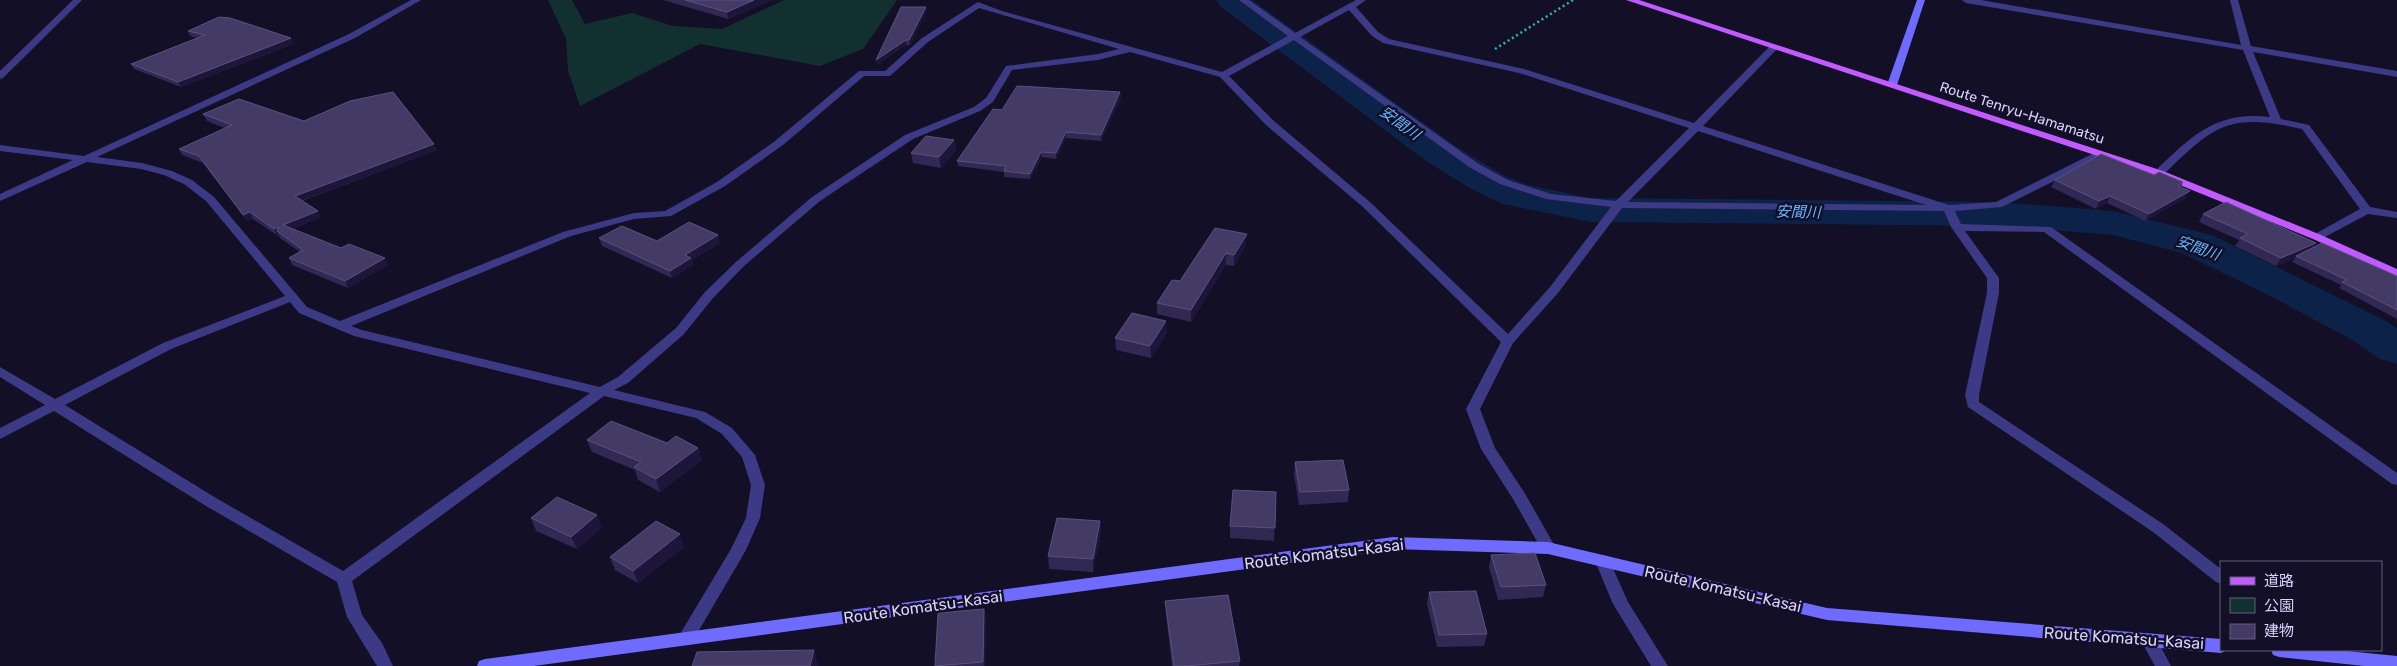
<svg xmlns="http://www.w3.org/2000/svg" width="2397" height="666" font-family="Rubik,'Noto Sans JP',sans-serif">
<rect width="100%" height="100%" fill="#130f26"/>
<!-- green -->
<path fill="#12302f" d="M548,0H572L585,24L632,13L673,26L722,29L784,0H897L863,49L820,66L700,44L580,106L568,71L566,39Z"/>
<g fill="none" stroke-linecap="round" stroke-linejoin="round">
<!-- river -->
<path fill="#0c2248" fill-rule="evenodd" d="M1216,0H1252L1454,145L1503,175L1528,185L1591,198L1999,202L2113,211L2212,235L2386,321L2397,328V364L2380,359L2354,341L2276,299L2182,253L2113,235L1999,226L1591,222L1503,204L1475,191L1426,161L1221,7Z"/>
<!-- path -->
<path stroke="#2fb8b0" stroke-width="2.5" stroke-dasharray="2 3" stroke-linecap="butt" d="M1495,49L1573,0"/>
<!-- street -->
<g fill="#3d3a85" fill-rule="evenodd">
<path d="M73,0H82L3,78L0,79V71Z"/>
<path d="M411,0H421L355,38L97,157L142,163L172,171L192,180L214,197L307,307L340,321L563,232L634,213L665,211L717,182L775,141L859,71H885L922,38L978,2L1002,11L1222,72L1288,36L1239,0H1249L1295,33L1356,0H1366L1356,7L1378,32L1389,39L1524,69L1694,123L1771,45L1774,44L1779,47L1777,49L1703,126L1949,205L1996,202L2096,152H2104V156L2002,207L1955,211L1961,224L2051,227L2397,473V485L2392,484L2044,232L1965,231L1999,278V293L1979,395V402L2163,524L2221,569V584L2216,582L2153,532L1968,407L1965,395L1987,293V278L1951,227L1944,211L1622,208L1558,293L1513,343L1480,409L1495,448L1524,492L1556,548L1553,552L1548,554L1543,552L1513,499L1481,449L1466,409L1501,342L1363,207L1266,125L1220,77L1130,52L1098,60L1012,70L993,102L980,111L913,139L820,201L744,266L713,298L684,334L628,383L614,390L705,412L732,428L755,455L765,485L760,518L746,550L691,644L685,645L679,644L677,639L731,549L746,518L751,485L742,457L722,434L696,418L604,396L352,581L362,615L382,643L393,666H377L347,617L337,582L206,506L54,411L0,439V428L45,405L0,377V367L55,399L163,343L285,296L206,201L184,184L164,175L141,169L87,162L0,201V194L73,160L0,151V145L84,156L349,34ZM979,8L1119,49L1098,54L1006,66L986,98L974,107L905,135L812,197L736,262L705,292L676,328L618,377L600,387L362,330L351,326L571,236L634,219L671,216L725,186L783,145L864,76H890L928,42ZM1349,10L1372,36L1383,43L1519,73L1689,128L1616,201L1551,194L1508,180L1477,163L1300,37ZM1294,40L1469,167L1500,184L1546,199L1611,207L1550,287L1508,334L1371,203L1274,121L1229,76ZM1698,131L1926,205L1628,202ZM290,302L299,313L354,336L590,393L343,571L216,498L65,405L171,349Z"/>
<path d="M1962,0H1981L2241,45L2230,0H2238L2251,46L2397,71V77L2253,52L2281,119L2309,125L2370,207L2397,212V218L2368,214L2321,239H2313L2311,237L2313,235L2360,209L2302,129C2227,112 2214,126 2163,175H2155V171C2192,136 2215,111 2270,117L2243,50L1966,3Z"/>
<path d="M1603,555L1608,557L1628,602L1668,666H1651L1613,604L1595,561L1598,557Z"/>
<path d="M2149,635L2155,636L2171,666H2155L2141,641L2143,636Z"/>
</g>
<!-- secondary -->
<g fill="#6f6bff" fill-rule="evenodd">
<path d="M1917,0H1925L1897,85L1895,87H1889L1887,85Z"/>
<path d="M1393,537L1548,542L1827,608L2221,639V650H2227L2221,653L1827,620L1548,554L1393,549L534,666H477L479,661L485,659Z"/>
<path d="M2271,650H2337L2397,656V666H2364L2279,657L2273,655Z"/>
</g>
<!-- primary -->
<path fill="#c25bff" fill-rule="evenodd" d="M1626,0H1639L2163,171L2321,235L2397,269V277L2313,239L2155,175Z"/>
</g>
<!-- wall -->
<g fill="#312854">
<path d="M663,0H772L728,19Z"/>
<path d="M926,12L910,45H906L877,65Z"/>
<path d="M188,31L294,44L181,87L134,69L131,64L198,38L190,36Z"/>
<path d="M1120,92L1121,98L1101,141L1066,138L1056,159L1042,157L1030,179L1004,177V172L958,166L957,161L1002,110Z"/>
<path d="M203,114L304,121L437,150L302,201L321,217L293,229L341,248L385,258L388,265L348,288L292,265L289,258L300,252L280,238L279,236H278L253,219L247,221L203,163L182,155L179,149L225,128L207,121Z"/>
<path d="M954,140L956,150L941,168L913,163L911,153Z"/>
<path d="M2154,175L2183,182L2181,187L2186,198L2145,221L2107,203L2096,209L2051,187L2055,180Z"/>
<path d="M2203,214L2316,243L2312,248L2397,276V319L2339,288L2341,285L2292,262L2295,258L2276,266L2235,246L2239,240L2199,222Z"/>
<path d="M1215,228L1246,245L1234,266L1226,265L1191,322L1157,314V303L1180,281Z"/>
<path d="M599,238L657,241L720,243L692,260L693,265L672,278L602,246Z"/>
<path d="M1167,332L1151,358L1116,350L1115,338Z"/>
<path d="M587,440L702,460L660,492L638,480L635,470L592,452Z"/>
<path d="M1295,462L1349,490L1348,502L1299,505L1294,475Z"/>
<path d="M1276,492L1274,541L1230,538V526Z"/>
<path d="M531,518L602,527L577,549L536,531Z"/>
<path d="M1100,521L1101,533L1093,572L1049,569L1048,556Z"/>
<path d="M684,547L638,583L615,570L610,557Z"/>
<path d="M1491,555L1546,585L1543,597L1498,600L1489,567Z"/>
<path d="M1429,592L1487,634L1484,646L1437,647L1427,604Z"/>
<path d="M1165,601L1240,661L1239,666H1172L1166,613Z"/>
<path d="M984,609L986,622L985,666H935Z"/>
</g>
<!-- shaded-wall -->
<g fill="#1d163a">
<path d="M754,0H772L728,19L727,12Z"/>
<path d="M926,7V12L910,45L909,40Z"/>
<path d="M291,38L294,44L181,87L178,82Z"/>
<path d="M906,40V45L877,65L876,60Z"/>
<path d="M1120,92L1121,98L1101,141V135Z"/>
<path d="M1066,132V138L1056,159V153Z"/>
<path d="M954,140L956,150L941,168L939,157Z"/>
<path d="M434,144L437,150L298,202L295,196Z"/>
<path d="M1041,152L1042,157L1030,179V174Z"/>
<path d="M2190,191L2186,198L2145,221L2149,214Z"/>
<path d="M2110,196L2107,203L2096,209L2099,201Z"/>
<path d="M318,211L321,217L287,232L283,225Z"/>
<path d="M250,212L253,219L247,221L243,215Z"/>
<path d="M279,227L277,231L279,236H278L274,229Z"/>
<path d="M1247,234L1246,245L1234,266V255Z"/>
<path d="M718,235L720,243L692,260L693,265L672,278L670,271L685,255Z"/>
<path d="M2316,243L2310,251L2296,256L2295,258L2276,266L2281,258Z"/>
<path d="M1226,253V265L1191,322V310Z"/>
<path d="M385,258L388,265L348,288L345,281Z"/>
<path d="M1166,321L1167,332L1151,358L1150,346Z"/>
<path d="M698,448L702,460L660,492L656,479Z"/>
<path d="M597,515L602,527L577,549L571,537Z"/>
<path d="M1100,521L1101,533L1093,572V559Z"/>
<path d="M680,534L684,547L638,583L633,571Z"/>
<path d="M984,609L986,622L985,666H984L983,662Z"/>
<path d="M814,650L819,666H810Z"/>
</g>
<!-- building -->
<g fill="#433a66" stroke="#5a527e">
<path d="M685,0H754L727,12Z"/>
<path d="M901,7H926L909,40H906L876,60Z"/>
<path d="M219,17L230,18L291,38L178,82L131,64L205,35L188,31Z"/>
<path d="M1017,86L1120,92L1101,135L1066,132L1056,153L1041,152L1030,174L1004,171L1006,166L957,161L993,109L1002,110Z"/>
<path d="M393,92L434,144L295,196L318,211L283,225L341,248L349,244L385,258L345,281L289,258L303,250L277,231L279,227L274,229L250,212L243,215L199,156L179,149L232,125L203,114L239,99L304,121L350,101Z"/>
<path d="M926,136L954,140L939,157L911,153Z"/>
<path d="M2101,154L2154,175L2159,172L2183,182L2178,186L2190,191L2149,214L2110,196L2099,201L2055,180Z"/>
<path d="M2226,202L2316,243L2281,258L2240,238L2248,234L2203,214Z"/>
<path d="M689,222L718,235L685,255L691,258L670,271L599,238L622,226L657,241Z"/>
<path d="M1215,228L1247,234L1234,255L1226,253L1191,310L1157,303L1172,280L1180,281Z"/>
<path d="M2322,243L2397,276V310L2342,282L2347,280L2296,256Z"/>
<path d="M1132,313L1166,321L1150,346L1115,338Z"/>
<path d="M611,421L667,443L676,436L698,448L656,479L634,467L641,462L587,440Z"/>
<path d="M1343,460L1349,490L1300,492L1295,462Z"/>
<path d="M1233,490L1276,492L1275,528L1230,526Z"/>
<path d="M557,497L597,515L571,537L531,518Z"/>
<path d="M1057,518L1100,521L1093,559L1048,556Z"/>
<path d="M656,521L680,534L633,571L610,557Z"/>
<path d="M1535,553L1546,585L1501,587L1491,555Z"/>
<path d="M1476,591L1487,634L1439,635L1429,592Z"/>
<path d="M1228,595L1240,661L1186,666H1174L1165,601Z"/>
<path d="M984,609L983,662L935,666L938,613Z"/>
<path d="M814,650L810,666H692L697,652Z"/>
</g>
<g text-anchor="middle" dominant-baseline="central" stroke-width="5" stroke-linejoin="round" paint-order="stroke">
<!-- street labels -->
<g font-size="14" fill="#d9d4ff" stroke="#130f26">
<text transform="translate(2022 113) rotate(18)">Route Tenryu-Hamamatsu</text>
</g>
<!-- water labels -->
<g font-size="15" font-style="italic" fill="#62b6ff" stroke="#130f26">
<text transform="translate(1400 123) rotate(36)">安間川</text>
<text transform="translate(1798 212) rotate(1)">安間川</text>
<text transform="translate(2198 248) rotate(20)">安間川</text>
</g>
<!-- near-street labels -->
<g font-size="16" fill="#d9d4ff" stroke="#130f26">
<text transform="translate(1324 554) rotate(-7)">Route Komatsu-Kasai</text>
<text transform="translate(1723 589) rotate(13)">Route Komatsu-Kasai</text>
<text transform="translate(923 607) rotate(-8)">Route Komatsu-Kasai</text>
<text transform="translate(2124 638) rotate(4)">Route Komatsu-Kasai</text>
</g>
</g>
<!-- legend -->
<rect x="2220" y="561" width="162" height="90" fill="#130f26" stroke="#625e7d"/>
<rect x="2230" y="577" width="25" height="8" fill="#c25bff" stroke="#625e7d"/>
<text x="2264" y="586" font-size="15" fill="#d9d4ff">道路</text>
<rect x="2230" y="598" width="25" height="15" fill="#12302f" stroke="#625e7d"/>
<text x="2264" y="611" font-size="15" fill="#d9d4ff">公園</text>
<rect x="2230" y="624" width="25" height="15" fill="#433a66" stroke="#625e7d"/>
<text x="2264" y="636" font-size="15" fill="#d9d4ff">建物</text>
</svg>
